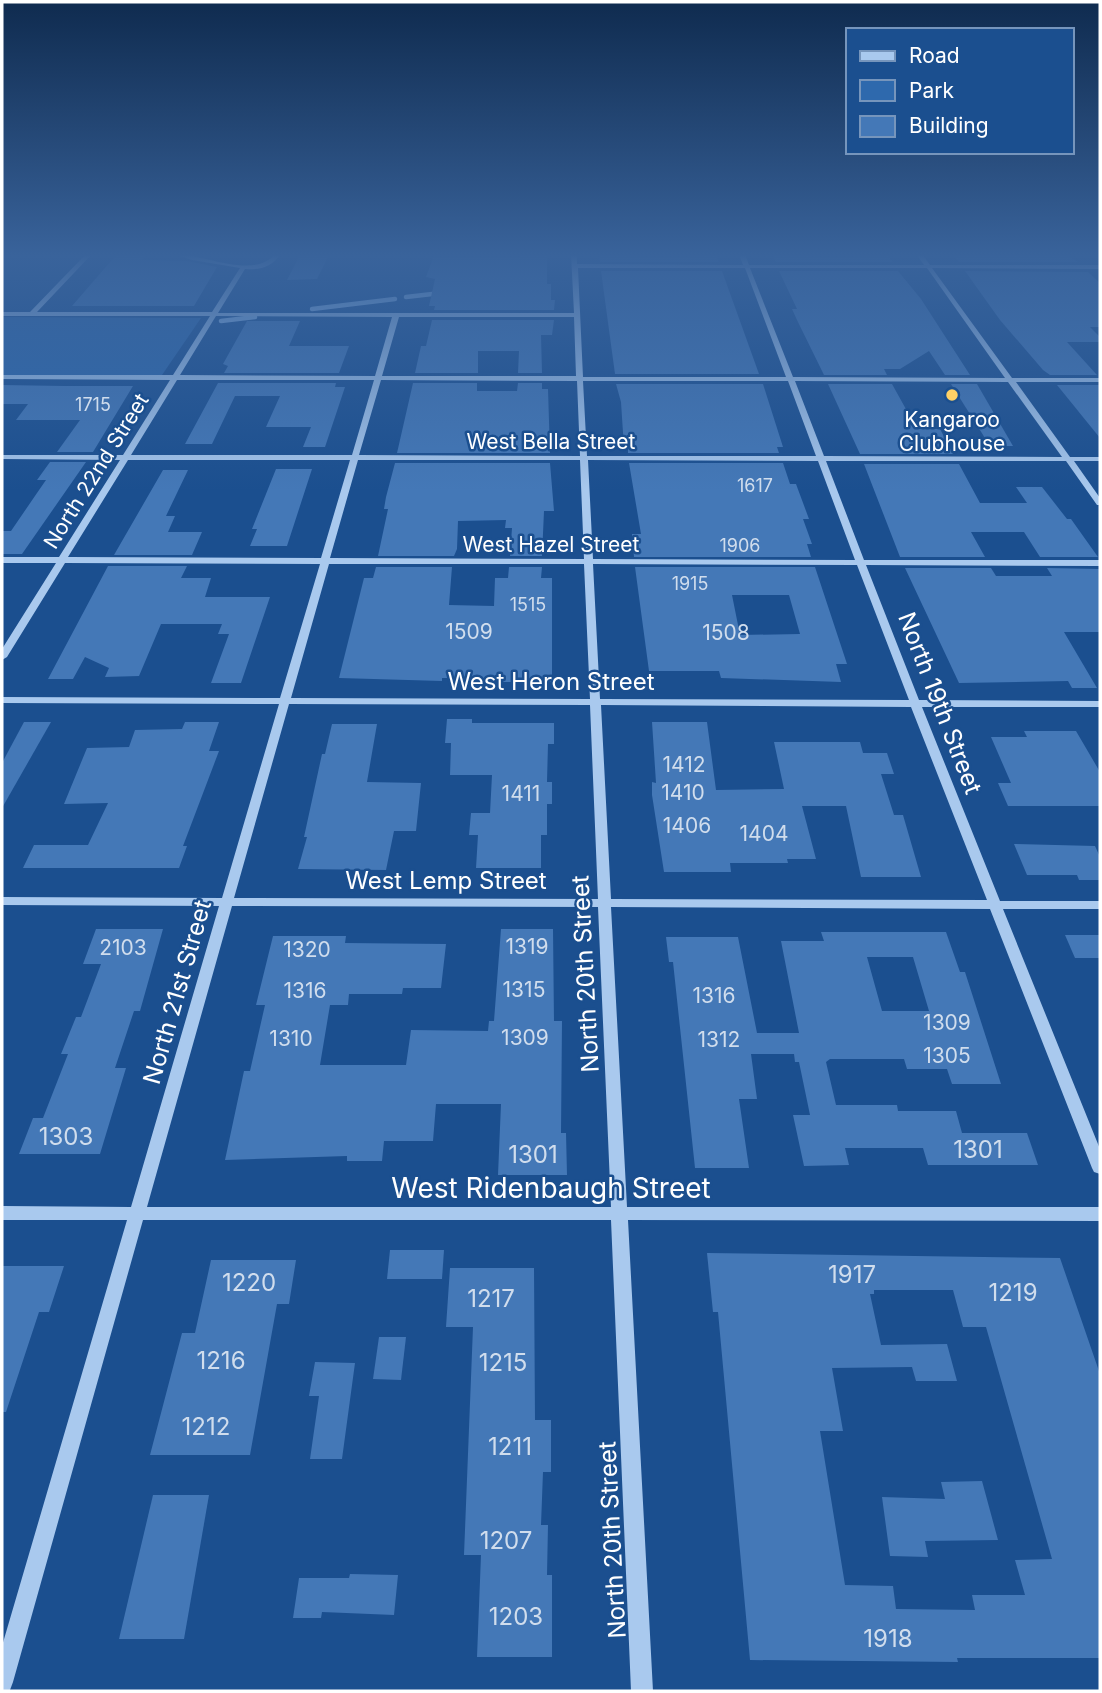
<svg xmlns="http://www.w3.org/2000/svg" width="1102" height="1693" font-family="Inter,sans-serif">
<rect width="100%" height="100%" fill="#1b4f8f"/>
<!-- green -->
<path fill="#2e69ad" d="M2,317L201,318L162,375H2Z"/>
<g fill="none" stroke-linecap="round" stroke-linejoin="round">
<!-- stream -->
<g stroke="#9cc4f0" stroke-width="4.5">
<path d="M406,297L441,293"/>
<path d="M312,309L395,299"/>
<path d="M221,321L255,317"/>
</g>
</g>
<!-- building -->
<g fill="#4478b7" fill-rule="evenodd">
<path d="M117,254H148L142,260L187,261L217,267L194,306H72Z"/>
<path d="M521,254H547V284H551V300H555L554,310H434L435,306H429L435,279L426,277L433,258H504L520,257Z"/>
<path d="M953,254H1065L1078,262H959Z"/>
<path d="M300,255H329L317,279L287,280Z"/>
<path d="M599,255L668,258L716,255L719,262H600Z"/>
<path d="M772,255H811L813,258L888,256L893,262H776Z"/>
<path d="M601,271H722L759,374H615Z"/>
<path d="M779,271H898L921,299L970,375H945L929,351L900,369H884L887,375H824L797,320L792,309H797Z"/>
<path d="M965,271L1088,272L1100,283V327H1090L1100,337V342H1067L1097,375H1050L1043,370L1000,320Z"/>
<path d="M432,320H554L552,335H541L542,373H518L519,351H478V373H415L421,346H426Z"/>
<path d="M247,321H300L289,346H349L339,373H224L228,366L223,364Z"/>
<path d="M218,383H336L335,387H345L325,447H303L311,427H266L280,396H235L212,444H185Z"/>
<path d="M413,383H477V391H517L518,383H542V389H548L550,453H397Z"/>
<path d="M616,384H763L783,447H777L779,453H628V448H624L621,402Z"/>
<path d="M828,384H892L917,429H940L953,454H860Z"/>
<path d="M951,384H977L1013,446H990Z"/>
<path d="M2,385L65,386H133L93,452H57L80,420H16L28,404H2Z"/>
<path d="M1057,385H1100V438Z"/>
<path d="M50,462H86L22,554H2V531H11L37,493L46,480H37Z"/>
<path d="M395,463H550L554,511H544L542,556H510L512,528H505L506,520L458,521L457,549L454,556H378L388,509H384L386,497Z"/>
<path d="M629,463H783L790,484H796L809,519H803L812,544H807L811,557H634L632,534H641Z"/>
<path d="M864,464H959L980,503H1027L1016,487H1042L1067,519H1071L1098,557H1040L1024,532H971L985,557H900Z"/>
<path d="M276,469H312L287,546H250L257,529H252Z"/>
<path d="M163,470H188L166,516H175L168,532H202L192,555H114Z"/>
<path d="M108,566H187L181,578H211L205,597H270L241,683H211L229,634H218L222,624H161L139,676L105,677L109,668L85,657L73,679H48Z"/>
<path d="M376,567H452L449,605L494,606L495,578H508L509,567H542L541,578H552V682H494V678H442V681L339,678L364,578H373Z"/>
<path d="M635,567H815L847,664H836L841,682L721,678L719,671H649ZM732,595H789L800,634L740,635Z"/>
<path d="M905,568H991L996,576H1052L1047,568L1100,569V632H1064L1097,688H1072L1068,681L959,683Z"/>
<path d="M447,719H472V723H554V744H548L547,782H552V804H547V835H541V868H476L478,835H469L471,813H490L492,775H450L451,743H445Z"/>
<path d="M24,722H51L2,808V763Z"/>
<path d="M185,722H219L209,751H219L183,846H187L179,868H23L34,845H88L108,803L64,804L87,748L129,747L135,730L182,729Z"/>
<path d="M652,722H707L716,790L784,789L774,742H860L863,753H887L894,774H881L894,815H903L921,877H861L846,806H802L816,859H787L788,863H730L731,872H664L652,795V782L656,783Z"/>
<path d="M332,724H377L367,782L421,783L416,831H394L386,870L298,869L307,837H304L322,754H325Z"/>
<path d="M1024,731H1076L1100,772V806H1008L998,783H1011L991,737H1027Z"/>
<path d="M1014,844L1095,846L1100,857V880H1079L1077,875H1027Z"/>
<path d="M96,929H163L140,1011H134L115,1068H126L100,1154H19L33,1118H43L68,1054H61L76,1017H81L101,964H83Z"/>
<path d="M501,929H553L554,1021H562L561,1133H566L567,1175H498L501,1104H436L433,1141H384L382,1161H347V1156L225,1160L244,1071H250L265,1005H256L273,936H346L345,943L446,944L441,988H403L402,994H349L348,1005H330L320,1065H406L411,1030L488,1031L489,1021H494Z"/>
<path d="M821,932H946L960,972H965L1001,1084H952L947,1069H907L904,1059H830L826,1062L836,1105H897L898,1111H956L962,1133H1027L1038,1165H928L923,1148H845L849,1165L804,1166L793,1115H810L799,1062H795L794,1054H751L757,1099H739L749,1168H695L673,962H669L666,937H738L757,1033H799L781,941H824ZM867,957H913L929,1011H882Z"/>
<path d="M1065,935H1100V958H1075Z"/>
<path d="M390,1250H444L442,1279H387Z"/>
<path d="M707,1253L1060,1258L1100,1374V1658H957L958,1662L750,1660L718,1312H713ZM874,1290H953L963,1327H986L1052,1559L1015,1560L1025,1595H972L975,1610L896,1609L893,1586L845,1585L820,1431H843L832,1368L912,1367L916,1381H957L947,1344L881,1345L870,1294H874Z"/>
<path d="M211,1260H296L289,1304H277L250,1455H150L182,1333H195Z"/>
<path d="M2,1266H64L49,1312H39L6,1412H2Z"/>
<path d="M450,1268H534L535,1420H551V1472H543L541,1525H548L547,1575H552V1657H477L481,1555H464L473,1327H446Z"/>
<path d="M379,1337H406L401,1380L373,1379Z"/>
<path d="M315,1362L355,1363L342,1459H310L319,1396H309Z"/>
<path d="M982,1481L998,1540L925,1541L928,1557L890,1556L882,1497L945,1499L941,1482Z"/>
<path d="M153,1495H209L184,1639H119Z"/>
<path d="M350,1574L398,1575L394,1615L322,1612L321,1618H293L299,1578H349Z"/>
</g>
<g fill="none" stroke-linecap="round" stroke-linejoin="round">
<!-- minor -->
<path fill="#a9c9ee" fill-rule="evenodd" d="M86,254H92L37,312H212L240,268L192,260L175,254C204,254 254,280 275,254H281C271,267 261,270 245,269L218,313H574L571,254H577V264L743,265L739,254H745L749,265H924L916,254H922L930,265H1100V269L932,268L1012,378H1100V382H1016L1070,457H1100V461H1074L1100,498V505H1097L1066,461H826L864,560H1100V566L866,565L919,700L1100,701V707H922L1000,901H1100V909H1003L1100,1149V1174L1094,1172L1092,1168L990,909L611,907L627,1207H1100V1221L628,1220L653,1691H631L611,1220H143L13,1682L10,1690L2,1691V1646L127,1220H2V1206L131,1207L219,906L2,905V897L222,898L279,704L2,703V697L280,698L320,564L65,563L7,657L2,660V649L56,563H2V557H59L120,460L2,459V455H123L170,380L2,379V375H173L210,316H2V312H30ZM578,268H745L786,377H583ZM750,268H927L1005,378L793,377ZM216,316L392,317L375,376L180,375ZM399,317H574L576,376H382ZM177,380H374L352,455H131ZM381,380L577,381L580,456L359,455ZM583,381H788L816,456H587ZM795,381L1008,382L1062,457L824,456ZM128,460H350L321,558L68,557ZM358,460H580L584,559L330,558ZM588,460L818,461L855,560L593,559ZM329,564H584L590,699L291,698ZM593,564L857,565L909,700L600,699ZM289,704L590,705L598,899L234,898ZM601,705L911,707L987,900L611,899ZM232,906L598,907L611,1207H147Z"/>
</g>
<!-- sky -->
<linearGradient id="sky" x2="0" y2="1"><stop stop-color="#0f2b4f"/><stop offset="0.52" stop-color="#39639b"/><stop offset="1" stop-color="#39639b" stop-opacity="0"/></linearGradient>
<rect width="1102" height="491" fill="url(#sky)"/>
<!-- markers -->
<circle fill="#ffd166" stroke="#1b4f8f" stroke-width="2.5" cx="952" cy="395" r="7"/>
<g text-anchor="middle" dominant-baseline="central" stroke-width="5" stroke-linejoin="round" paint-order="stroke">
<!-- far-number labels -->
<g font-size="18" fill="#d0dded">
<text x="93" y="404">1715</text>
<text x="755" y="485">1617</text>
<text x="740" y="545">1906</text>
<text x="690" y="583">1915</text>
<text x="528" y="604">1515</text>
</g>
<!-- far-poi labels -->
<g font-size="21" fill="#fff" stroke="#1b4f8f">
<text x="952" y="419">Kangaroo<tspan x="952" dy="24">Clubhouse</tspan></text>
</g>
<!-- far-street labels -->
<g font-size="21" fill="#fff" stroke="#1b4f8f">
<text x="551" y="441">West Bella Street</text>
<text transform="translate(96 471) rotate(-58)">North 22nd Street</text>
<text x="551" y="544">West Hazel Street</text>
</g>
<!-- number labels -->
<g font-size="21" fill="#d0dded">
<text x="469" y="631">1509</text>
<text x="726" y="632">1508</text>
<text x="684" y="764">1412</text>
<text x="683" y="792">1410</text>
<text x="521" y="793">1411</text>
<text x="687" y="825">1406</text>
<text x="764" y="833">1404</text>
<text x="527" y="946">1319</text>
<text x="123" y="947">2103</text>
<text x="307" y="949">1320</text>
<text x="524" y="989">1315</text>
<text x="305" y="990">1316</text>
<text x="714" y="995">1316</text>
<text x="947" y="1022">1309</text>
<text x="525" y="1037">1309</text>
<text x="291" y="1038">1310</text>
<text x="719" y="1039">1312</text>
<text x="947" y="1055">1305</text>
</g>
<!-- street labels -->
<g font-size="24" fill="#fff" stroke="#1b4f8f">
<text x="551" y="681">West Heron Street</text>
<text transform="translate(940 703) rotate(69)">North 19th Street</text>
<text x="446" y="880">West Lemp Street</text>
<text transform="translate(585 974) rotate(-93)">North 20th Street</text>
<text transform="translate(177 992) rotate(-74)">North 21st Street</text>
<text transform="translate(612 1540) rotate(-93)">North 20th Street</text>
</g>
<!-- near-number labels -->
<g font-size="24" fill="#d0dded">
<text x="66" y="1136">1303</text>
<text x="978" y="1149">1301</text>
<text x="533" y="1154">1301</text>
<text x="852" y="1274">1917</text>
<text x="249" y="1282">1220</text>
<text x="1013" y="1292">1219</text>
<text x="491" y="1298">1217</text>
<text x="221" y="1360">1216</text>
<text x="503" y="1362">1215</text>
<text x="206" y="1426">1212</text>
<text x="510" y="1446">1211</text>
<text x="506" y="1540">1207</text>
<text x="516" y="1616">1203</text>
<text x="888" y="1638">1918</text>
</g>
<!-- near-street labels -->
<g font-size="28" fill="#fff" stroke="#1b4f8f">
<text x="551" y="1188">West Ridenbaugh Street</text>
</g>
</g>
<!-- border -->
<rect width="1102" height="1693" fill="none" stroke="#ffffff" stroke-width="7"/>
<!-- legend -->
<rect x="846" y="28" width="228" height="126" fill="#1b4f8f" stroke="#7695bc" stroke-width="2"/>
<rect x="860" y="51" width="35" height="10" fill="#a9c9ee" stroke="#7695bc" stroke-width="2"/>
<text x="909" y="63" font-size="21" fill="#ffffff">Road</text>
<rect x="860" y="80" width="35" height="21" fill="#2e69ad" stroke="#7695bc" stroke-width="2"/>
<text x="909" y="98" font-size="21" fill="#ffffff">Park</text>
<rect x="860" y="116" width="35" height="21" fill="#4478b7" stroke="#7695bc" stroke-width="2"/>
<text x="909" y="133" font-size="21" fill="#ffffff">Building</text>
</svg>
